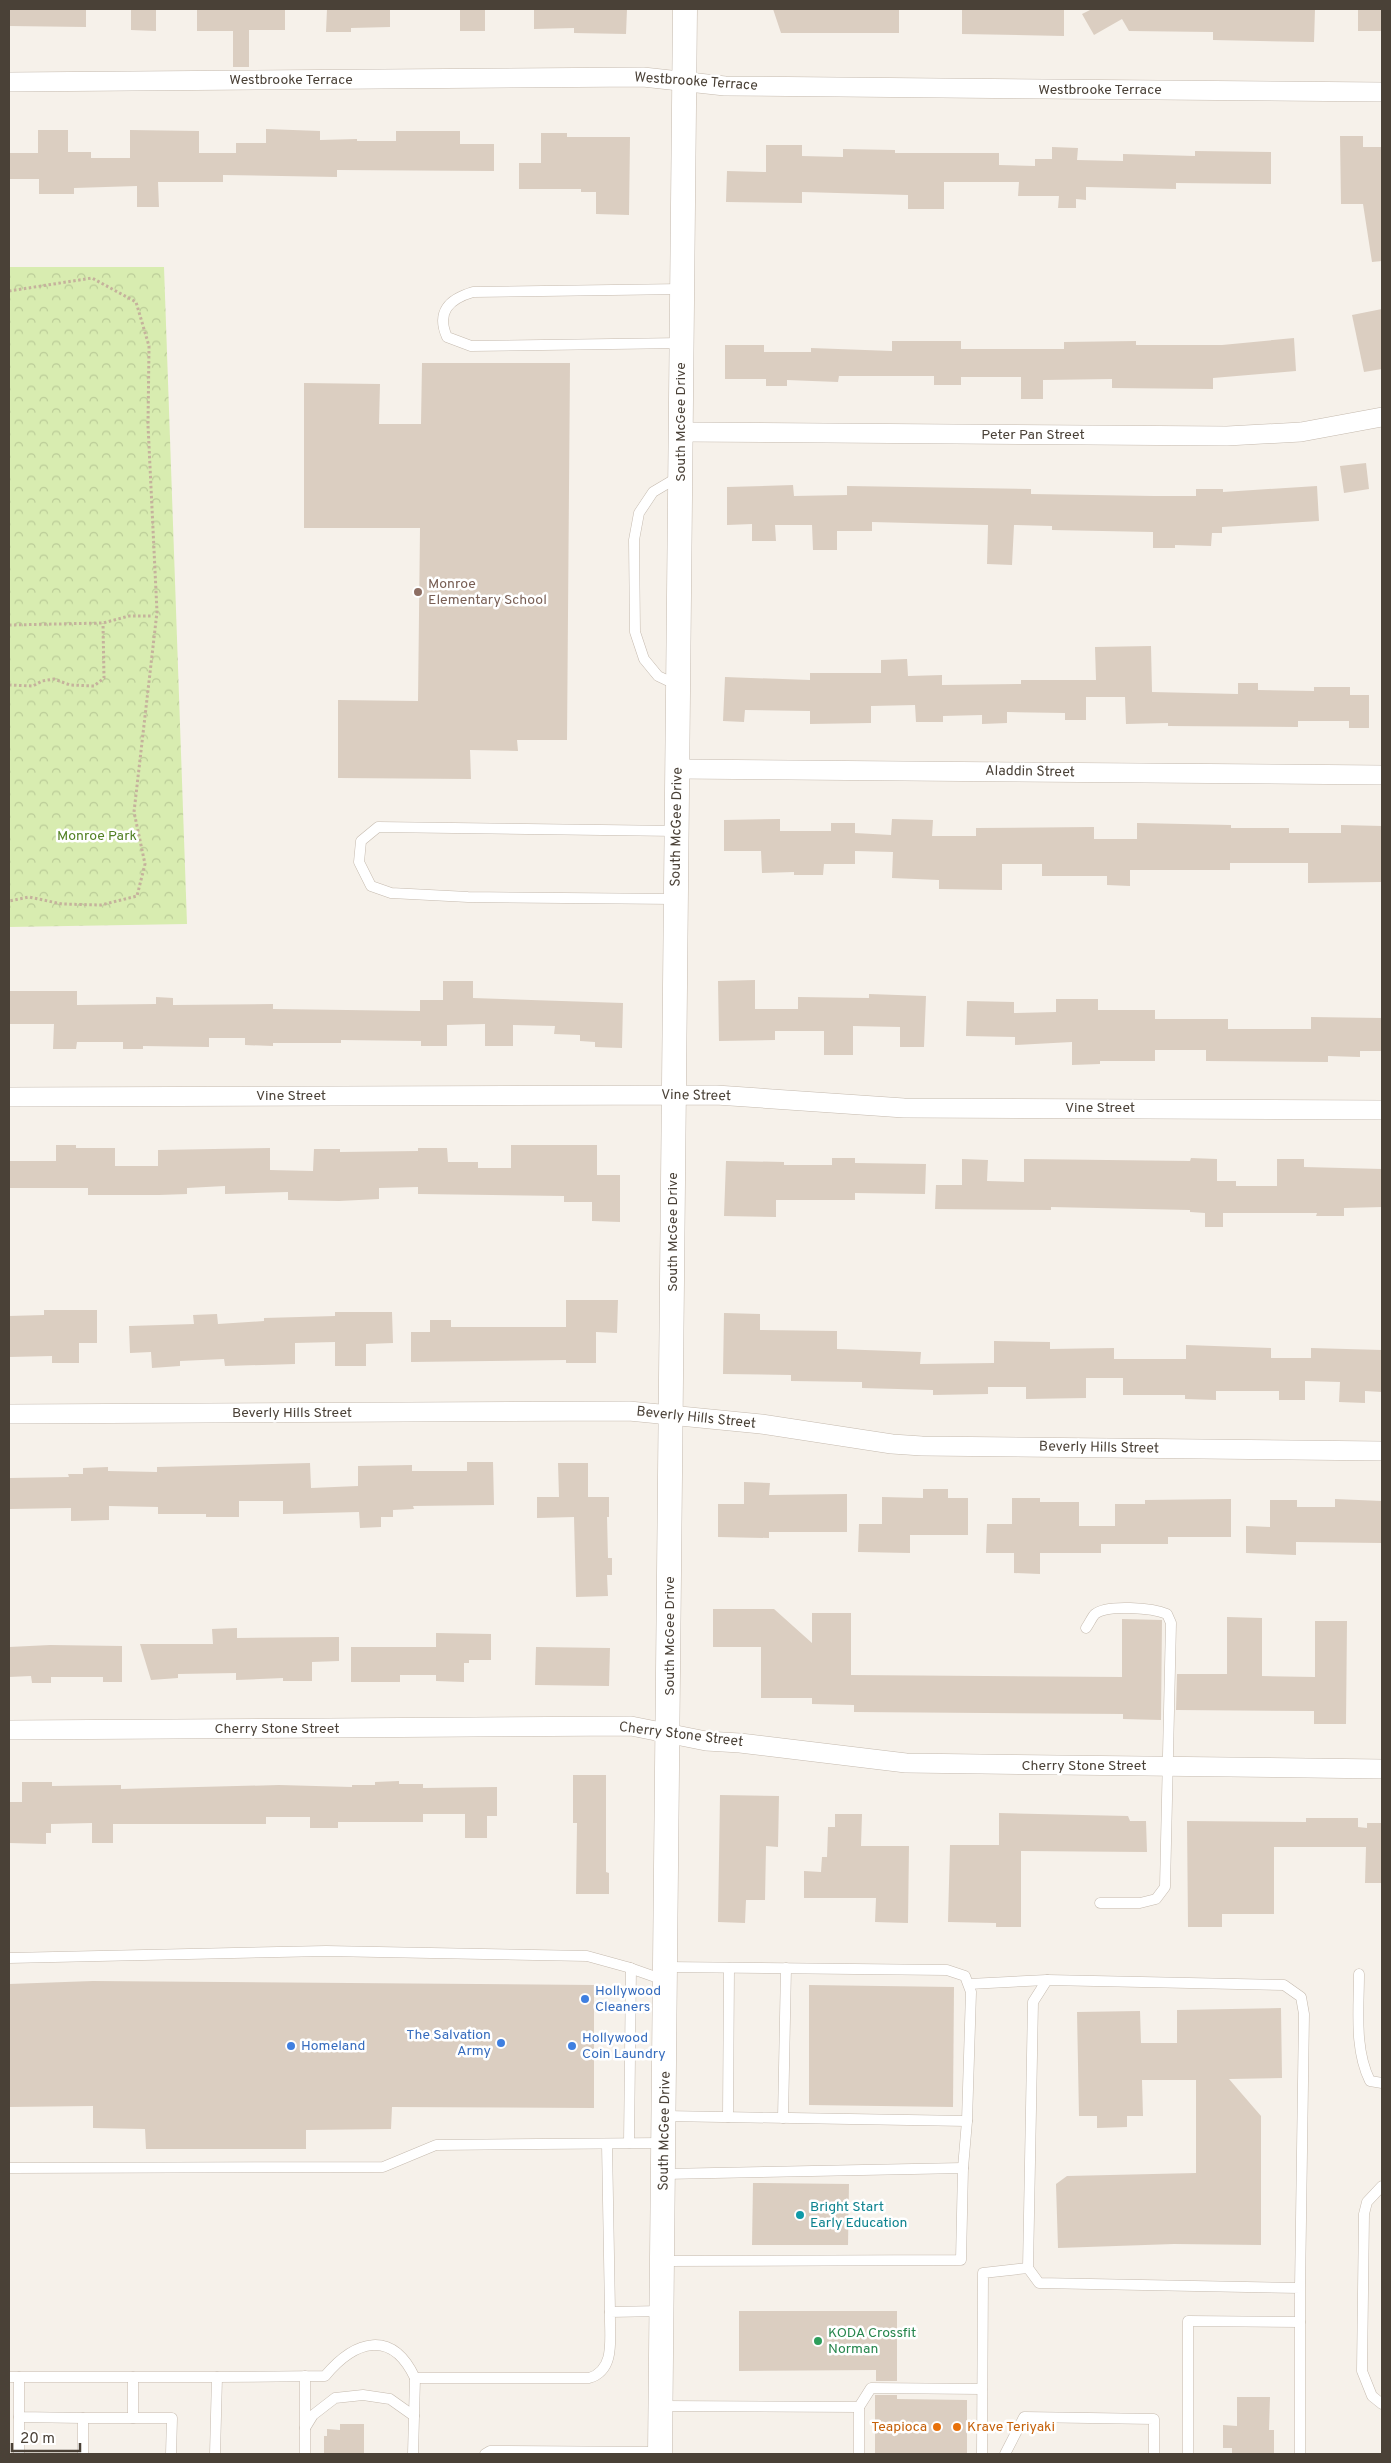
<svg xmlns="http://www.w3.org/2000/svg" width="1391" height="2463" font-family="Overpass,sans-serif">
<defs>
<pattern id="park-crowns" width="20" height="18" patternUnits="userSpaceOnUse" patternTransform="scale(1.25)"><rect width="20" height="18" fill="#d8ecb0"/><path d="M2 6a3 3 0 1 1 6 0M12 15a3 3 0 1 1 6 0" fill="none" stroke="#bbcc98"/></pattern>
</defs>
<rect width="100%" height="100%" fill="#f6f1ea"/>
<!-- park -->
<path fill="url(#park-crowns)" d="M9,267H164L187,924L9,927Z"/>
<!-- building -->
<g fill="#dbcec1">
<path d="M9,9H86V27L9,26Z"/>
<path d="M131,9H156V31L131,30Z"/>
<path d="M197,9H285V30H249V67H233V31H197Z"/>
<path d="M327,9H390V27L351,28V32H326Z"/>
<rect x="460" y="9" width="25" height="22"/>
<path d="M534,9H627L626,34L574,33V28L534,29Z"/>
<path d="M773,9H899V33H781Z"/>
<path d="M962,9H1064V36L962,34Z"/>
<path d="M1092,9H1315L1314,42L1213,40V32L1129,31L1122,19L1094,35L1082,14Z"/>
<rect x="1358" y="9" width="24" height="22"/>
<path d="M266,129L320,131V140L357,139V141H396V131H460V144H494V171L337,170V177L223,175V182H158L159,207H137V186L74,188V194H39V179H9V153H38V130H68V152H91V158H130V130L199,131V153H236V143H266Z"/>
<path d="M541,133H567V137H630L629,215L596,214V192H581V189H519V163H541Z"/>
<path d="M1340,136H1363V147H1382V261L1372,262L1363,204H1341Z"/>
<path d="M766,145H802V156L843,157V149L895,150V153H999V165L1035,166V159H1052V147L1078,148L1077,160L1123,161V154L1195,156V151L1271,152V184L1176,183V189L1086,187V200L1076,199V208H1058L1059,196H1018L1019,182H944V209H908V195L802,192V203L726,202L727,171L766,172Z"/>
<path d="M1382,309V369L1364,372L1352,315Z"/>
<path d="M1294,338L1296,371L1213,378V389L1112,388V379L1043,380V399H1021V377H961V385H934V376H839L838,382L787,380V386H766V379H725V345H764V352H811V348L892,351V341H961V349H1064V342L1136,341V345H1222Z"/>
<path d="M422,363H570L567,740H517L518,751L470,750L471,779L338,778V700L418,701L420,528H304V383L380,384L379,424H421Z"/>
<path d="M1366,463L1369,489L1344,493L1340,466Z"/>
<path d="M793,485L794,496L847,495V486L1031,489V494L1154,496H1196V489H1223V492L1317,486L1319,521L1222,527V533H1212L1211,546L1175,545V548H1153V532L1052,530V526L1014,525L1012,565L987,564L988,525L872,522V531H837V550H813L812,525H775L776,541H752V524L727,525V487Z"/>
<path d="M1151,646L1152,692L1238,694V683H1258V690L1314,691V687H1350V695H1369V728H1349V721H1298V727L1168,726V723L1126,724L1125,697H1086V720H1065V713L1007,712V723L982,724V715L943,716V722H916L915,705L871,706V723L810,724V711L745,710L744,722L723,721L725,677L810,680V673H881V660L907,659L908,676L942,675V685L1021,684V680H1096L1095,647Z"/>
<path d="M780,819V831H831V823H855V833L891,835L892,819L933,820L932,836H976V828L1094,827V839H1137V823L1231,825V828H1289V833H1341V825L1382,826V882L1308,883V863H1230V870H1130V886L1107,885V876H1042V864H1002V890L939,889V880L892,878L893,852L855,851V864H824L823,875H794V872L762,873L761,851H724V820Z"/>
<path d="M755,980V1009H798V997L869,998V994L926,996L924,1047H900V1027L853,1026V1055H824V1031H775V1040L719,1041L718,981Z"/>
<path d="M443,981H473V998L623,1003L622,1048L595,1047V1042L580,1041V1035L554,1034L555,1026L513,1025V1046H485V1024L447,1025V1046H421V1041L341,1040V1043H273V1046L245,1045V1038H209V1047L143,1046V1049H123V1042H77L76,1049H53L54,1024H9V991H77V1005L156,1004V997L173,998V1005L273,1004V1009L420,1011V1000H443Z"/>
<path d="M1056,999H1098V1010H1155V1019H1228V1029H1311V1017L1382,1018V1051H1360V1057L1328,1056V1062L1206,1061V1050H1155V1061H1100V1064L1072,1065V1042L1015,1045V1037L966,1036L967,1001L1014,1002V1013L1056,1012Z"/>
<path d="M56,1145H76V1148H115V1166H158V1150L270,1148V1170L313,1171L314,1149H340V1152L418,1151V1148H447L448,1162H478V1168H511V1145H597V1175H620V1222L592,1221V1202H564V1196L418,1194V1187L379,1188V1199L339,1201L288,1200V1192L225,1194V1186L187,1188V1194L159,1195H88V1188H9V1161H56Z"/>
<path d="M832,1158H855V1163L926,1164L925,1194L855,1193V1200H776V1217L724,1216L726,1161L784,1162V1165H832Z"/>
<path d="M1191,1158L1217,1159V1181H1236V1186H1277V1159H1304V1167L1382,1169V1207L1344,1208V1216H1316L1317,1213H1223V1227H1205V1213L1190,1212V1210L1051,1207V1210L935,1209L936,1185H962V1159L988,1160L987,1181L1024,1182V1159L1190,1161Z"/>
<path d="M566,1300H618L617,1333L596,1332V1363H566V1360L411,1362V1332H430V1320H451V1327H566Z"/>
<path d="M44,1310H97V1343H79V1363H52V1356L9,1357V1316L44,1315Z"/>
<path d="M335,1312H392L393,1343L366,1344V1366H335V1342L295,1343V1364L225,1366L224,1359L180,1361V1366L152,1368L151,1352L130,1353L129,1326L194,1324L193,1315L217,1314L218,1324L264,1321V1318L335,1316Z"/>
<path d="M724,1313L760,1314V1330L837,1331V1349L921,1352L920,1364L994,1363V1341L1050,1342V1349L1114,1348V1359H1186V1345L1271,1348V1358H1311V1348L1382,1350V1392L1365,1391V1403L1339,1402L1340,1382L1305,1381V1400H1279V1391H1216V1400L1185,1399V1395H1123V1378H1086V1398L1026,1399V1387H988V1394L933,1395V1390L862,1388V1382L791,1381V1375L723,1374Z"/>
<path d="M467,1462H493L494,1505L413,1506L414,1509L393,1510V1517H381V1527L360,1528L359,1512L283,1514V1501H239V1517H206V1514H158V1507L109,1506V1520L71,1521V1508L9,1509V1478L69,1477L68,1474H83V1468L108,1467V1471L157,1472V1467L310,1463L311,1488L358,1486V1466L412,1465V1471H467Z"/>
<path d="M558,1463H588V1497H609V1517H607L608,1558H612V1575H607L608,1596L576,1597L574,1517L537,1518V1497H559Z"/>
<path d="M744,1482L770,1483L769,1495L847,1494V1532H769V1538L718,1537V1504H744Z"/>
<path d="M923,1489H948V1498H968V1535H910V1553L858,1552L859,1524H882V1497L923,1498Z"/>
<path d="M1012,1498H1040V1502H1079V1526H1115V1504H1145V1500L1231,1499V1537H1168V1544H1101V1553H1040V1574L1014,1573V1553H986L987,1524H1012Z"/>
<path d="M1335,1499L1382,1501V1543L1296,1542V1555L1246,1553V1526L1270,1527V1500H1297V1507H1335Z"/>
<path d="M713,1609H774L812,1643V1613H851V1675L1122,1677V1619L1162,1620L1161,1720L1123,1719V1714L854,1712V1705L812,1704V1698H761V1647H713Z"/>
<path d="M1227,1617L1262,1618V1676L1315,1677V1621H1347L1346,1724H1314V1711L1176,1710L1177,1674H1227Z"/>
<path d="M237,1628V1638L339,1637V1661L312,1662V1681H283V1678L236,1680V1673L178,1674V1678L151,1680L140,1644H213L212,1629Z"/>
<path d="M436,1633L491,1634V1660H469V1663H464V1682L436,1681V1675H400V1682H351V1647H436Z"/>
<path d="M50,1645L122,1646V1682H103V1677H51V1683H32L31,1676L9,1677V1647Z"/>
<path d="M536,1647L610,1648L609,1686L535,1685Z"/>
<path d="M573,1775H606V1872L609,1873V1894H576L577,1823H573Z"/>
<path d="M399,1781V1784H423V1788L497,1787V1816H487V1838H465V1814H423V1822H338V1828H310V1817H266V1824H113V1843H92V1823L51,1824V1833H46V1844L9,1843V1802H22V1782H52V1786L121,1785V1789L279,1785L352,1787V1785H375V1782Z"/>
<path d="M720,1795L779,1796L778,1847L766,1846L765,1900H746L745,1923L718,1922Z"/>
<path d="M999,1813L1128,1816L1130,1821H1146L1147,1852L1021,1851V1927H996V1923L948,1922L950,1845H999Z"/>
<path d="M835,1814H862L861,1846H909L908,1923L875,1922L876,1898H804V1871L821,1872L822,1857H827L828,1827H835Z"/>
<path d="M1306,1818H1358V1827L1367,1828V1823H1382V1883H1365L1366,1847H1274V1914H1222V1927H1188L1187,1821L1306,1822Z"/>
<path d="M93,1981L594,1985V2108L392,2107L391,2129L306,2130V2149H146L145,2129L93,2128V2106L9,2107V1984Z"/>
<path d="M809,1985L954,1987L953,2107L809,2105Z"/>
<path d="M1281,2008L1282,2078L1229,2079L1261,2116V2245L1174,2244L1058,2248L1056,2184L1067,2176L1196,2173V2080H1142L1143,2116H1127V2127L1097,2128V2116H1079L1077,2012L1140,2011L1141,2043H1177V2010Z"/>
<path d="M753,2183L849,2184L848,2245H752Z"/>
<path d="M739,2311H897V2381H876V2370L739,2371Z"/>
<path d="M875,2395H897V2399L967,2400V2454H875Z"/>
<path d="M1237,2397H1270L1269,2430H1274V2454H1232V2448H1223V2425L1237,2426Z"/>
<path d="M340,2424H364V2454H324V2436H327V2429L340,2430Z"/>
</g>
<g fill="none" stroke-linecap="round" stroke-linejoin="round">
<!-- service casing -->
<g stroke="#c5baae" stroke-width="11">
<g id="service">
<path d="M682,343L471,346L447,337C436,312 449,299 473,292L682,289"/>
<path d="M677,685L658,676L644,659L635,632L634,540L639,513L653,492L680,476"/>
<path d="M676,899L468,897L391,893L371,886L359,862L361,841L378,827L677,831"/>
<path d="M1086,1628C1089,1624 1092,1617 1095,1614C1107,1604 1153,1608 1167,1614L1171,1623L1165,1887L1156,1899L1140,1903H1100"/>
<path d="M9,1958L326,1951L587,1956L627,1967L664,1980"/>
<path d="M666,1967L947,1970L965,1976L971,1992L967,2121L963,2168"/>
<path d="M1359,1974C1359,2009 1354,2049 1370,2081L1382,2083"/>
<path d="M969,1984L1047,1980"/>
<path d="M665,2116L967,2121"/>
<path d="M728,2117L729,1968"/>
<path d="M783,2118L786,1968"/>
<path d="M629,2143L631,1968"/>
<path d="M607,2144L610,2312"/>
<path d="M9,2168L383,2167L436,2145L664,2143"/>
<path d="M1382,2186L1367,2202L1364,2214L1362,2371L1372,2396L1382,2404"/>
<path d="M663,2261L961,2260L963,2168L664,2174"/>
<path d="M1300,2288L1039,2283L1028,2268L1033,2002L1047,1980L1284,1985L1301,1997L1304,2014L1300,2288V2454"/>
<path d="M305,2376V2454"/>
<path d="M9,2377H217L215,2454"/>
<path d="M19,2377V2417L83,2418"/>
<path d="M133,2377V2418"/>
<path d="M217,2377L325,2376C355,2340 392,2329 415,2378"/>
<path d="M661,2406L859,2407V2454"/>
<path d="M859,2407L871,2388L982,2389"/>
<path d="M19,2417V2454"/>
<path d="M305,2428L313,2415L335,2398L363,2395L390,2399L414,2416"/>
<path d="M83,2454V2418H172L171,2454"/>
<path d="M413,2454L415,2378H589C617,2370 609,2335 610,2312L661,2311"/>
<path d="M485,2454L490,2451L660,2452"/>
<path d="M982,2454L983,2273L1028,2268"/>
<path d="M1005,2454L1024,2417L1154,2419V2454"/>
<path d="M1188,2454V2321L1300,2322"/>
</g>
</g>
<!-- minor casing -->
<g stroke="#c5baae" stroke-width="20">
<g id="minor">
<path d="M9,82L643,77L725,86L1382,92"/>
<path d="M681,432L1227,436L1301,432L1382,417"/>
<path d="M678,769L1382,775"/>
<path d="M9,1097L716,1095L904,1108L1382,1110"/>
<path d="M9,1414L629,1411L761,1424L892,1444L922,1446L1382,1451"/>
<path d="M9,1730L631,1726L706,1741L740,1743L906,1763L1382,1769"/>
</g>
</g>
<!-- tertiary casing -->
<g stroke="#c5baae" stroke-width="25">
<path id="tertiary" d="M660,2454L685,9"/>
</g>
<!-- path -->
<g stroke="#c5b29c" stroke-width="3" stroke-dasharray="2.5 2.5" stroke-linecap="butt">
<path d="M9,291L92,278L136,302L149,346L148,425L157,612L134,812L145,864L137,896L101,905L62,904L29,897L9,901"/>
<path d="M9,625L103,623L129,616H152"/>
<path d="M9,685L33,686L42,681L54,679L70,685L94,686L104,678L103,623"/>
</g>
<!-- service -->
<use href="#service" stroke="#fff" stroke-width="10"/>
<!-- minor -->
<use href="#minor" stroke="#fff" stroke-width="19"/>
<!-- tertiary -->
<use href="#tertiary" stroke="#fff" stroke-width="24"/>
</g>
<!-- markers -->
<circle fill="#8d6e63" stroke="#fff" stroke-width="2" cx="418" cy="592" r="5"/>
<g fill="#3f7fe0" stroke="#fff" stroke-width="2">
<circle cx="585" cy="1999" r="5"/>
<circle cx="501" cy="2043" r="5"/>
<circle cx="291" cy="2046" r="5"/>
<circle cx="572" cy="2046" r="5"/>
</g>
<circle fill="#0f9aa8" stroke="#fff" stroke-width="2" cx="800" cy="2215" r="5"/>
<circle fill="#2e9e5b" stroke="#fff" stroke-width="2" cx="818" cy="2341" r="5"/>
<g fill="#e8710a" stroke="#fff" stroke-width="2">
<circle cx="937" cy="2427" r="5"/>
<circle cx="957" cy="2427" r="5"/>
</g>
<g text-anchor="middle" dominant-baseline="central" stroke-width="5" stroke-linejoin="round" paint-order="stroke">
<!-- street labels -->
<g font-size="14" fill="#4a4137" stroke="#fff">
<text x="291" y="80">Westbrooke Terrace</text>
<text transform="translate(696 82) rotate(4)">Westbrooke Terrace</text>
<text x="1100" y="90">Westbrooke Terrace</text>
<text transform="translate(681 422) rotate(-90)">South McGee Drive</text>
<text x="1033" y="435">Peter Pan Street</text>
<text transform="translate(1030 772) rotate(1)">Aladdin Street</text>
<text transform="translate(677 827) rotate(-89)">South McGee Drive</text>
<text x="291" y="1096">Vine Street</text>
<text transform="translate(696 1096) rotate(1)">Vine Street</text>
<text x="1100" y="1108">Vine Street</text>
<text transform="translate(673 1232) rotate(-90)">South McGee Drive</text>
<text x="292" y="1413">Beverly Hills Street</text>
<text transform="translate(696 1418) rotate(6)">Beverly Hills Street</text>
<text transform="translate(1099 1448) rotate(1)">Beverly Hills Street</text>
<text transform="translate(670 1636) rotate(-90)">South McGee Drive</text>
<text x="277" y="1729">Cherry Stone Street</text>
<text transform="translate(681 1735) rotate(7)">Cherry Stone Street</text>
<text x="1084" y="1766">Cherry Stone Street</text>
<text transform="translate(665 2131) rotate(-89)">South McGee Drive</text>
</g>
<!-- education labels -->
<g font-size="14" fill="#785e54" stroke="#fff" text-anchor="start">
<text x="428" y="584">Monroe<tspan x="428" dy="16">Elementary School</tspan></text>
</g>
<!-- park labels -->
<g font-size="14" fill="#538125" stroke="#fff">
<text x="97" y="836">Monroe Park</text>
</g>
<!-- shop labels -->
<g font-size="14" fill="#366cbe" stroke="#fff" text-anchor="start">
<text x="595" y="1991">Hollywood<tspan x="595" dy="16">Cleaners</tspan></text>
<text x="491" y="2035" text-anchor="end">The Salvation<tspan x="491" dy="16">Army</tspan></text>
<text x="582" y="2038">Hollywood<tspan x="582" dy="16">Coin Laundry</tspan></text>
<text x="301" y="2046">Homeland</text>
</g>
<!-- culture labels -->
<g font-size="14" fill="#0d838f" stroke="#fff" text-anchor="start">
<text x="810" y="2207">Bright Start<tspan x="810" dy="16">Early Education</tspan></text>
</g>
<!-- leisure labels -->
<g font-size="14" fill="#27864d" stroke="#fff" text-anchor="start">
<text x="828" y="2333">KODA Crossfit<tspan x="828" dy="16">Norman</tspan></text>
</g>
<!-- food labels -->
<g font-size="14" fill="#c56008" stroke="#fff" text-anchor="end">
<text x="927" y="2427">Teapioca</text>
<text x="967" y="2427" text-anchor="start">Krave Teriyaki</text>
</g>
</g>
<!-- border -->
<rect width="1391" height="2463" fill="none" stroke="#4a4137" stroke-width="20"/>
<!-- scale -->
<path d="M12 2443v8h68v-8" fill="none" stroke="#4a4137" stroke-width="2.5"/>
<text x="20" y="2443" font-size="15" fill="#4a4137" stroke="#ffffff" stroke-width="4" paint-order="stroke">20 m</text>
</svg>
